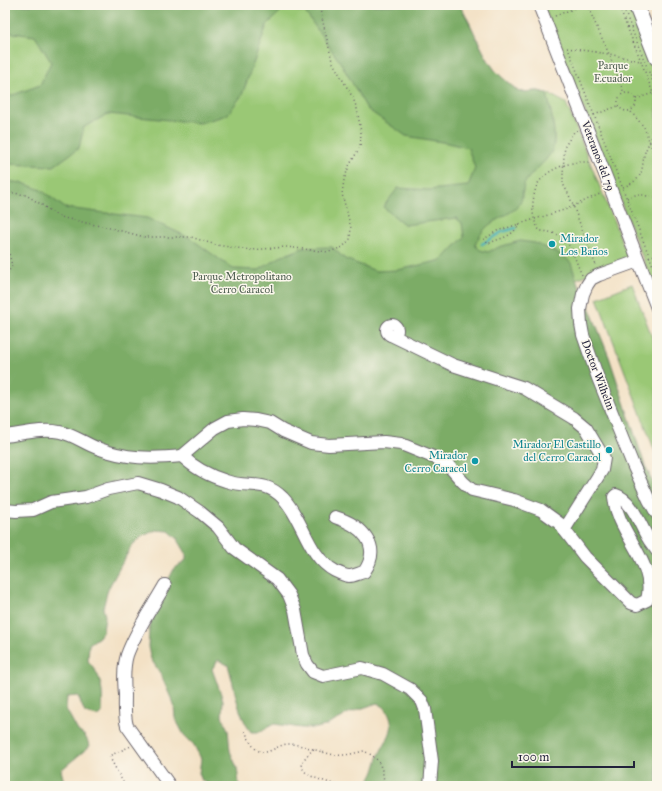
<svg xmlns="http://www.w3.org/2000/svg" width="662" height="791" font-family="'IM FELL Great Primer',serif">
<rect width="100%" height="100%" fill="#fbf7ec"/>
<filter id="ink" filterUnits="userSpaceOnUse"><feTurbulence type="fractalNoise" baseFrequency=".025" numOctaves="2"/><feDisplacementMap in="SourceGraphic" scale="8" xChannelSelector="R" yChannelSelector="G"/><feConvolveMatrix kernelMatrix="1 2 1 2 8 2 1 2 1" color-interpolation-filters="sRGB"/></filter>
<filter id="wash" filterUnits="userSpaceOnUse"><feTurbulence type="fractalNoise" baseFrequency=".012" numOctaves="4" result="noise"/><feDisplacementMap in="SourceGraphic" scale="16" xChannelSelector="R" yChannelSelector="G"/><feGaussianBlur stdDeviation="0.9" result="paint"/><feColorMatrix in="noise" values="0 0 0 0 0 0 0 0 0 0 0 0 0 0 0 0 0 1.4 0 .05"/><feComposite in="paint" operator="in"/></filter>
<g filter="url(#wash)">
<rect width="100%" height="100%" fill="#f3e1c5"/>
<!-- green -->
<g fill="#9ac875" stroke="#5e7558">
<path d="M5,5H459C473,25 479,49 494,69C501,77 511,85 519,92L538,91L547,93L566,103L627,254L626,260L622,262L576,279L587,302L609,357L644,463L652,481L657,485V786L186,516L5,580Z"/>
<path d="M543,5H632L657,70V287L654,279H651Z"/>
<path d="M632,284L657,350V457L597,298Z"/>
</g>
<!-- forest -->
<path fill="#7bac66" stroke="#4e6750" d="M5,5H459C473,25 479,49 494,69C501,77 511,85 519,92L538,91L547,93C550,108 559,140 551,153C544,164 533,171 526,181C520,190 526,200 515,209C497,222 485,221 475,245L480,250L488,252L499,247L520,241L535,243L564,256L571,263L576,279L587,302L609,357L644,463L652,481L657,485V786H360C376,780 374,765 380,753C386,739 396,731 389,715C385,707 385,707 377,703L346,714L343,717L325,726L316,728H302L274,724L259,732H251C237,714 235,687 228,665L218,660L212,669L223,700L222,716L228,730L230,751L237,768L239,784V786H213L202,781L199,773L201,759L194,745L184,735L175,718L174,705L160,673L151,659L148,647L149,631L155,606L174,569L186,560V553L177,538L169,531L156,530L143,536L132,545L108,589L103,608L105,616L103,631L99,637L89,644L88,661C103,677 103,692 102,713L97,716L85,713L78,696L67,697L66,709L78,731L85,736L90,746L61,770L65,786H5V181L23,183L41,190L65,208L147,218L190,238L233,269L259,270L280,257L303,248L332,247L345,259L376,271L398,270L442,260L464,237L462,223L456,218L405,225L383,207L398,188L429,190L468,186L475,168L468,148L448,143L406,136L367,109L342,65L305,12L284,8L267,25L242,95L227,115L200,123L108,114L84,127L79,148L54,166L5,164V98L40,85L51,62L35,36L5,32Z"/>
<g fill="none" stroke-linecap="round" stroke-linejoin="round">
<!-- stream -->
<path stroke="#3dadb7" stroke-width="2.5" d="M482,244L502,232L516,228"/>
</g>
</g>
<g filter="url(#ink)">
<g fill="none" stroke-linecap="round" stroke-linejoin="round">
<!-- minor casing -->
<g stroke="#6b656b" stroke-width="14">
<g id="minor">
<path d="M539,5L657,308"/>
<path d="M638,261L599,275L591,279L587,285L583,294L580,309L581,324L583,335L598,378L633,465L649,500L657,514"/>
<circle cx="392" cy="330" r="5"/>
<path d="M391,335L453,365L524,388L574,418L586,428L604,458L602,470L564,530"/>
<path d="M5,436C22,434 43,428 60,432C74,435 84,443 97,448C126,459 151,459 182,456"/>
<path d="M182,456L215,428L228,421L243,419L256,420L270,423L283,431L311,443L329,445L384,442L401,444L438,459L448,465L463,482L472,490L514,500L541,510L559,523L585,557L631,603L637,605L647,600C657,562 617,534 614,497L616,495C632,500 640,525 648,538C650,542 654,546 657,551"/>
<path d="M182,456C194,468 210,476 226,481C249,489 263,478 283,498C304,520 307,556 335,571C339,573 345,576 349,576C354,576 359,573 364,572C383,545 361,525 335,517"/>
<path d="M5,510L16,511L33,510L51,502L86,497L108,489L138,483L161,490L178,497L200,512L218,527L234,548L277,579L289,595L295,610L303,655L307,664L313,672L323,676L362,668L383,674L410,689L422,701L425,709L432,761L430,786"/>
<path d="M165,585C152,608 136,630 127,655C123,668 124,682 125,695C125,706 124,716 127,726L170,786"/>
</g>
</g>
<!-- major casing -->
<g stroke="#6b656b" stroke-width="17">
<path id="major" d="M636,5L657,58"/>
</g>
<!-- path -->
<g stroke="#6b656b" stroke-width="1.5" stroke-dasharray="1 3" stroke-linecap="butt">
<path d="M587,5L609,54L624,93"/>
<path d="M618,5L641,61L657,104"/>
<path d="M622,5L657,92"/>
<path d="M555,16L575,8L578,5"/>
<path d="M567,48L609,54L640,61"/>
<path d="M569,51L657,276"/>
<circle cx="627" cy="102" r="9"/>
<path d="M636,99L653,93"/>
<path d="M631,112L644,127L657,162"/>
<path d="M594,115L618,106"/>
<path d="M577,130L574,132L565,146L564,155L563,175V184L569,195L596,266"/>
<path d="M623,187C628,185 633,183 637,179C644,172 642,161 645,152C648,145 652,135 657,129"/>
<path d="M5,195L13,193L26,195L39,203L56,215L64,218L114,229L145,237H191L216,245L251,250L286,247L329,252L343,247L350,239L351,228L342,194L344,180L349,166L360,147L361,132L357,109L353,98L332,61L319,5"/>
<path d="M627,198L638,194L657,198"/>
<path d="M520,224C510,239 501,237 488,244L484,239L497,231L567,209L602,193"/>
<path d="M5,243L9,253L12,266L5,277"/>
<path d="M649,257L657,254"/>
<path d="M582,275C571,252 571,232 540,231C534,223 532,213 533,202C534,196 535,187 539,182C550,167 572,161 589,162"/>
<path d="M245,731C248,737 252,748 259,751C268,756 278,744 288,744C305,744 319,753 336,755C345,756 355,753 364,751C368,753 374,756 377,760C382,767 385,778 383,786"/>
<path d="M314,749C283,774 321,779 339,786"/>
<path d="M125,786L109,756L131,746"/>
</g>
<!-- minor -->
<use href="#minor" stroke="#fff" stroke-width="12"/>
<!-- major -->
<use href="#major" stroke="#fff" stroke-width="15"/>
</g>
</g>
<!-- markers -->
<g fill="#0f9aa8" stroke="#fbf7ec" stroke-width="1.5">
<circle cx="552" cy="244" r="4"/>
<circle cx="609" cy="450" r="4"/>
<circle cx="475" cy="461" r="4"/>
</g>
<g text-anchor="middle" dominant-baseline="central" stroke-width="3" stroke-linejoin="round" paint-order="stroke">
<!-- park labels -->
<g font-size="11" fill="#4c5c4f" stroke="#fbf7ec">
<text x="613" y="65">Parque<tspan x="613" dy="13">Ecuador</tspan></text>
<text x="242" y="276">Parque Metropolitano<tspan x="242" dy="13">Cerro Caracol</tspan></text>
</g>
<!-- street labels -->
<g font-size="11" fill="#22223b" stroke="#fbf7ec">
<text transform="translate(598 156) rotate(69)">Veteranos del 79</text>
<text transform="translate(598 375) rotate(69)">Doctor Wilhelm</text>
</g>
<!-- culture labels -->
<g font-size="11" fill="#0d838f" stroke="#fbf7ec" text-anchor="end">
<text x="560" y="238" text-anchor="start">Mirador<tspan x="560" dy="13">Los Baños</tspan></text>
<text x="601" y="444">Mirador El Castillo<tspan x="601" dy="13">del Cerro Caracol</tspan></text>
<text x="467" y="455">Mirador<tspan x="467" dy="13">Cerro Caracol</tspan></text>
</g>
</g>
<!-- margin -->
<rect width="662" height="791" fill="none" stroke="#fbf7ec" stroke-width="20"/>
<!-- scale -->
<path d="M512 761v6h122v-6" fill="none" stroke="#22223b" stroke-width="2"/>
<text x="518" y="761" font-size="12" fill="#22223b" stroke="#fbf7ec" stroke-width="3" paint-order="stroke">100 m</text>
</svg>
